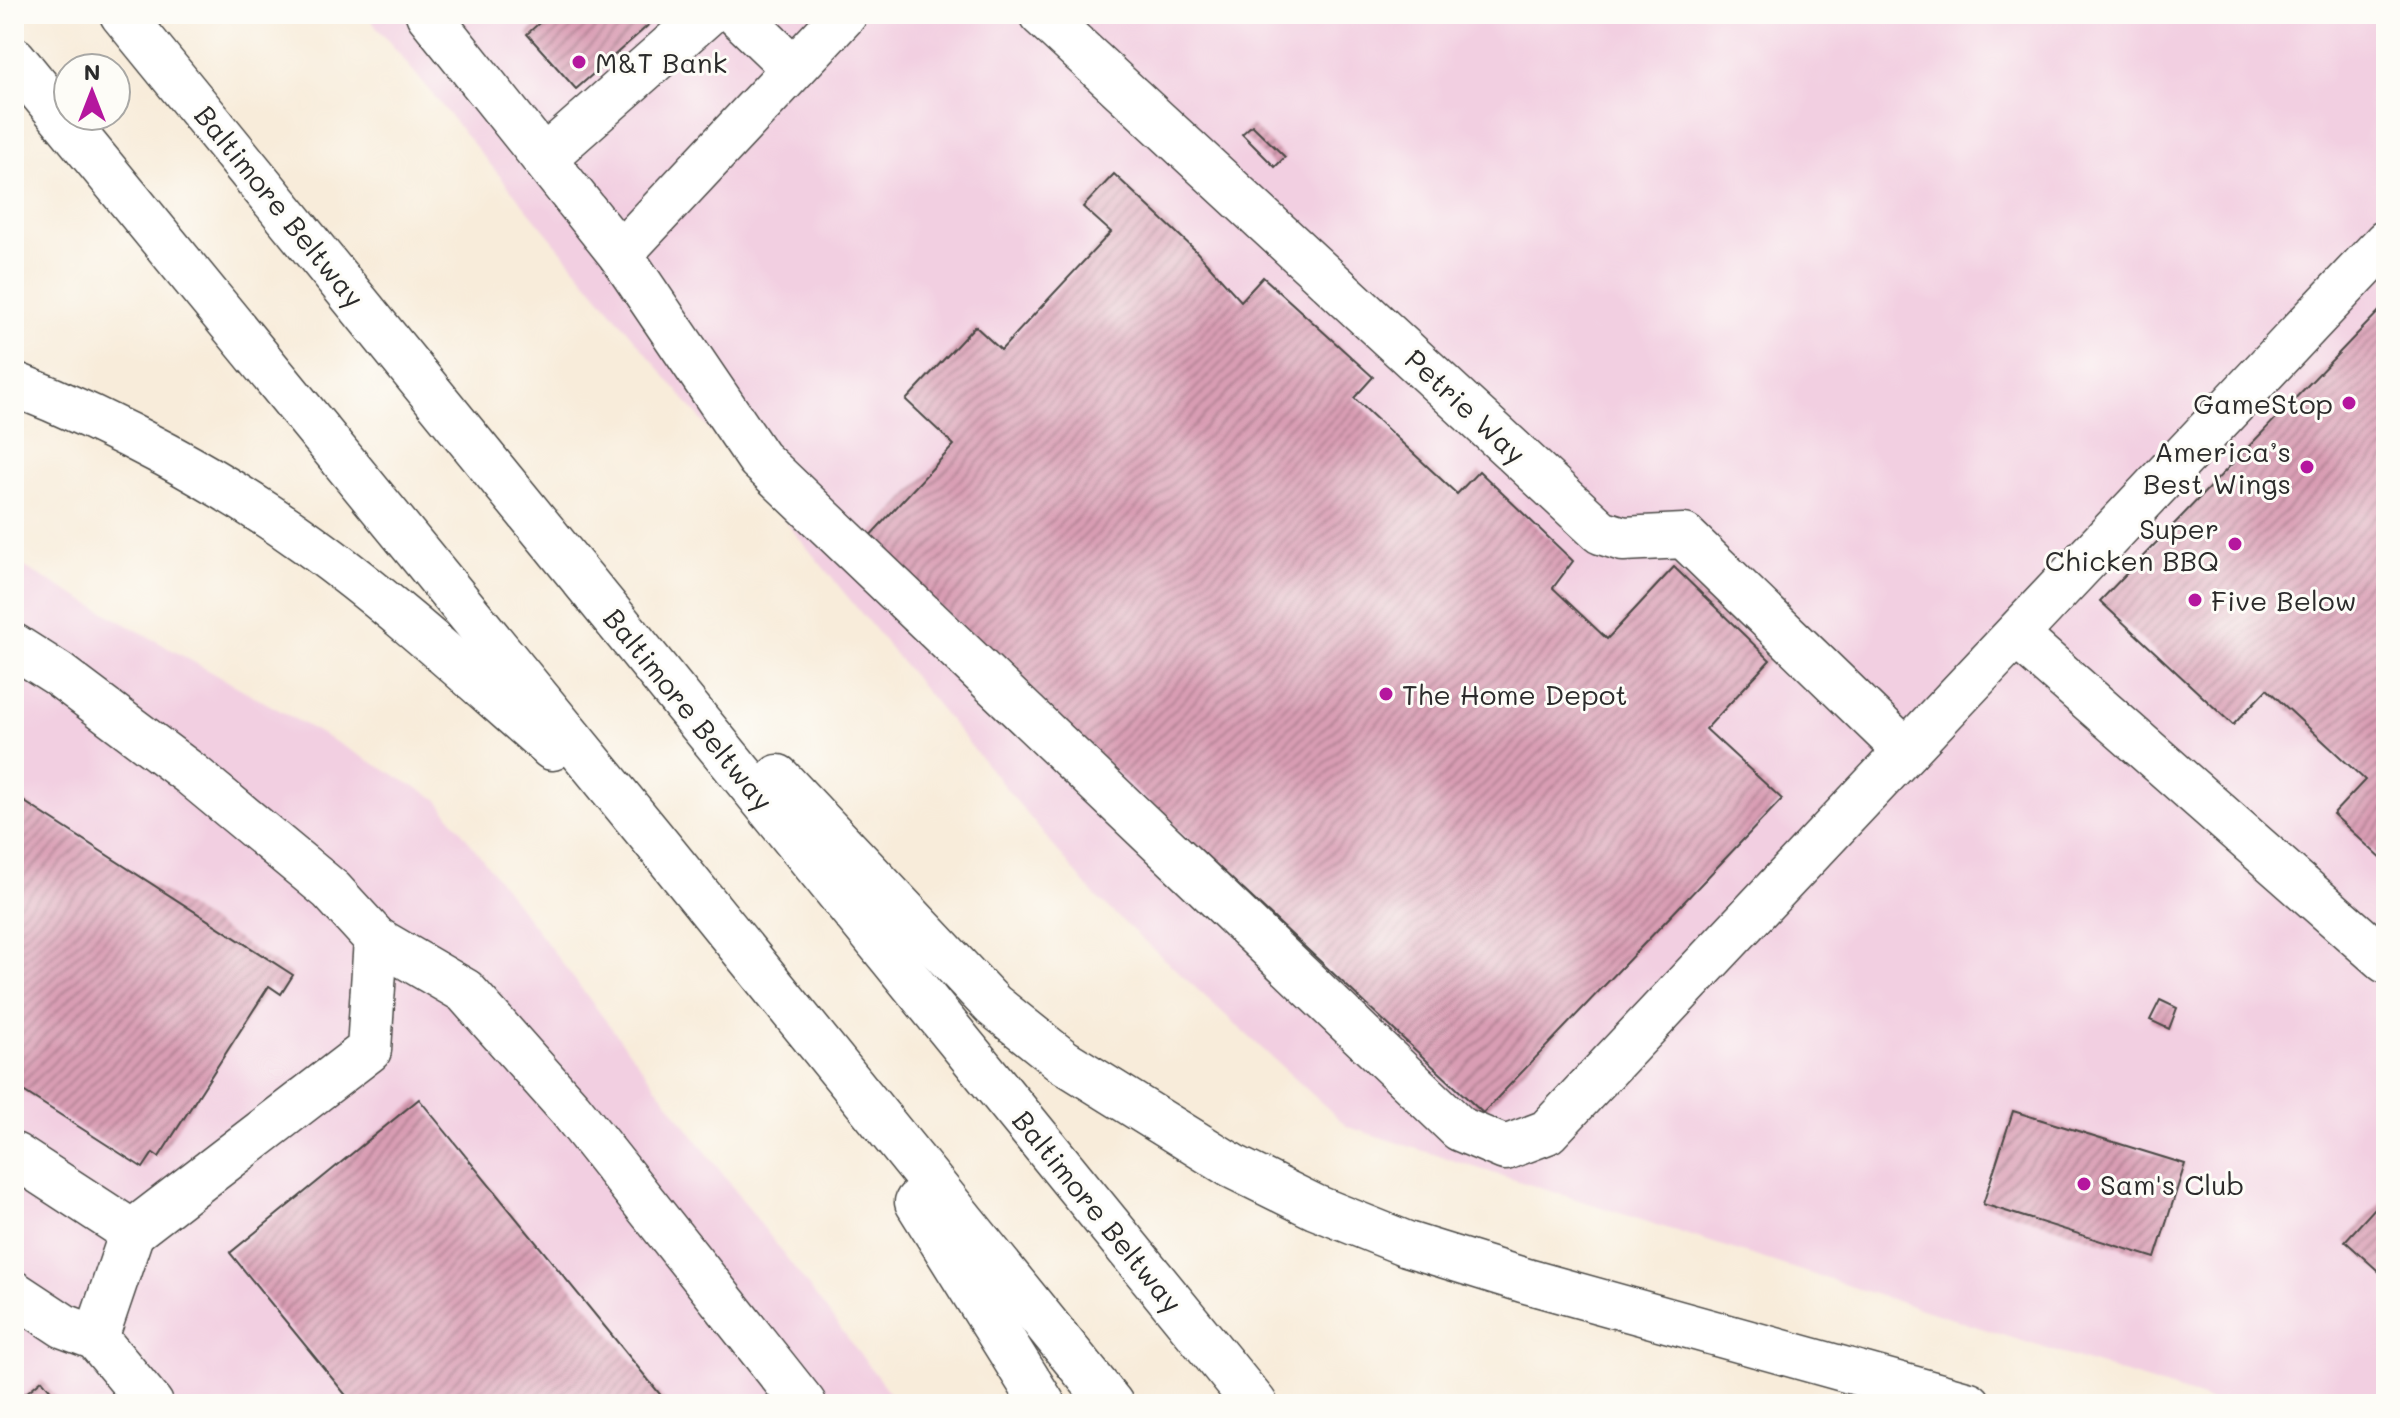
<svg xmlns="http://www.w3.org/2000/svg" width="2400" height="1418" font-family="Mali,sans-serif">
<defs>
<pattern id="building-hatch" width="6" height="6" patternUnits="userSpaceOnUse" patternTransform="scale(2)"><rect width="6" height="6" fill="#d99db4"/><path d="M-1 1l2-2M0 6l6-6M5 7l2-2" fill="none" stroke="#b08093"/></pattern>
</defs>
<rect width="100%" height="100%" fill="#fdfcf7"/>
<filter id="ink" filterUnits="userSpaceOnUse"><feTurbulence type="fractalNoise" baseFrequency=".0125" numOctaves="2"/><feDisplacementMap in="SourceGraphic" scale="16" xChannelSelector="R" yChannelSelector="G"/><feConvolveMatrix kernelMatrix="1 2 1 2 8 2 1 2 1" color-interpolation-filters="sRGB"/></filter>
<filter id="wash" filterUnits="userSpaceOnUse"><feTurbulence type="fractalNoise" baseFrequency=".006" numOctaves="4" result="noise"/><feDisplacementMap in="SourceGraphic" scale="32" xChannelSelector="R" yChannelSelector="G"/><feGaussianBlur stdDeviation="1.8" result="paint"/><feColorMatrix in="noise" values="0 0 0 0 0 0 0 0 0 0 0 0 0 0 0 0 0 1.4 0 .05"/><feComposite in="paint" operator="in"/></filter>
<g filter="url(#wash)">
<rect width="100%" height="100%" fill="#f8ecda"/>
<!-- built -->
<g fill="#f2cfe1">
<path d="M366,14H2386V1404H2221L1348,1127L1094,895Z"/>
<path d="M14,561L437,799L898,1404H14Z"/>
</g>
<g id="blocks">
<!-- building -->
<g fill="url(#building-hatch)">
<path d="M549,14H661L576,89L527,34Z"/>
<path d="M1252,125L1285,157L1275,167L1242,134Z"/>
<path d="M1114,174L1194,249L1241,301L1263,277L1373,377L1354,398L1457,494L1479,471L1573,561L1553,588L1607,639L1674,567L1770,660L1706,729L1782,799L1483,1113L867,539L954,445L906,400L975,326L1001,350L1111,232L1083,207Z"/>
<path d="M2386,304V863L2333,814L2365,780L2267,689L2233,725L2100,601Z"/>
<path d="M14,795L293,975L281,994L269,986L159,1157L153,1153L143,1168L14,1085Z"/>
<path d="M2160,1000L2177,1008L2169,1029L2150,1020Z"/>
<path d="M419,1099L423,1104L668,1404H353L230,1253Z"/>
<path d="M2013,1111L2185,1164L2155,1258L1983,1204Z"/>
<path d="M2386,1196V1278L2345,1241Z"/>
<path d="M42,1380L62,1404H14V1403Z"/>
</g>
</g>
</g>
<g filter="url(#ink)">
<use href="#blocks" fill-opacity="0" stroke="#4a4845" stroke-width="2"/>
<g fill="none" stroke-linecap="round" stroke-linejoin="round">
<!-- minor casing -->
<g stroke="#4a4845" stroke-width="47">
<g id="minor">
<path d="M428,14L620,254L759,459L1460,1129L1505,1148L1547,1132L2386,242"/>
<path d="M737,14L793,68"/>
<path d="M1041,14L1601,532L1623,539L1684,536L1906,751"/>
<path d="M544,158L707,14"/>
<path d="M620,254L845,14"/>
<path d="M2016,635L2386,961"/>
<path d="M14,646L58,674L191,774L331,890L376,939L369,1050L132,1232"/>
<path d="M376,939L465,991L570,1109L804,1404"/>
<path d="M14,1155L132,1232L96,1338"/>
<path d="M14,1293L64,1326L96,1338L151,1404"/>
</g>
</g>
<!-- highway casing -->
<g stroke="#4a4845" stroke-width="47">
<g id="highway">
<path d="M122,14L1255,1404"/>
<path d="M14,59L650,835L1111,1404"/>
<path d="M14,384C114,423 222,481 309,544C395,606 472,678 552,748"/>
<path d="M778,777L993,1005L1063,1061L1232,1166L1315,1207L1407,1244L1523,1280L1969,1404"/>
<path d="M917,1202L1043,1404"/>
</g>
</g>
<!-- minor -->
<use href="#minor" stroke="#fff" stroke-width="44"/>
<!-- highway -->
<use href="#highway" stroke="#fff" stroke-width="44"/>
</g>
</g>
<!-- markers -->
<g fill="#b5179e" stroke="#fdfcf7" stroke-width="3">
<circle cx="579" cy="62" r="8"/>
<circle cx="2349" cy="403" r="8"/>
<circle cx="2307" cy="467" r="8"/>
<circle cx="2235" cy="544" r="8"/>
<circle cx="2195" cy="600" r="8"/>
<circle cx="1386" cy="694" r="8"/>
<circle cx="2084" cy="1184" r="8"/>
</g>
<g text-anchor="middle" dominant-baseline="central" stroke-width="6" stroke-linejoin="round" paint-order="stroke">
<!-- poi labels -->
<g font-size="28" fill="#2b2b2b" stroke="#fdfcf7" text-anchor="start">
<text x="595" y="62">M&amp;T Bank</text>
<text x="2333" y="403" text-anchor="end">GameStop</text>
<text x="2291" y="451" text-anchor="end">America’s<tspan x="2291" dy="32">Best Wings</tspan></text>
<text x="2219" y="528" text-anchor="end">Super<tspan x="2219" dy="32">Chicken BBQ</tspan></text>
<text x="2211" y="600">Five Below</text>
<text x="1402" y="694">The Home Depot</text>
<text x="2100" y="1184">Sam's Club</text>
</g>
<!-- street labels -->
<g font-size="28" fill="#2b2b2b" stroke="#fdfcf7">
<text transform="translate(280 206) rotate(51)">Baltimore Beltway</text>
<text transform="translate(1466 406) rotate(43)">Petrie Way</text>
<text transform="translate(689 709) rotate(51)">Baltimore Beltway</text>
<text transform="translate(1098 1211) rotate(51)">Baltimore Beltway</text>
</g>
</g>
<!-- margin -->
<rect width="2400" height="1418" fill="none" stroke="#fdfcf7" stroke-width="48"/>
<!-- north arrow -->
<g transform="translate(92 92)"><circle r="38" fill="#fdfcf7" stroke="#a9a8a5" stroke-width="2"/>
<path d="M0-6L14 30L0 20L-14 30Z" fill="#b5179e"/>
<text y="-12" font-size="22" font-weight="bold" text-anchor="middle" fill="#2b2b2b">N</text>
</g>
</svg>
